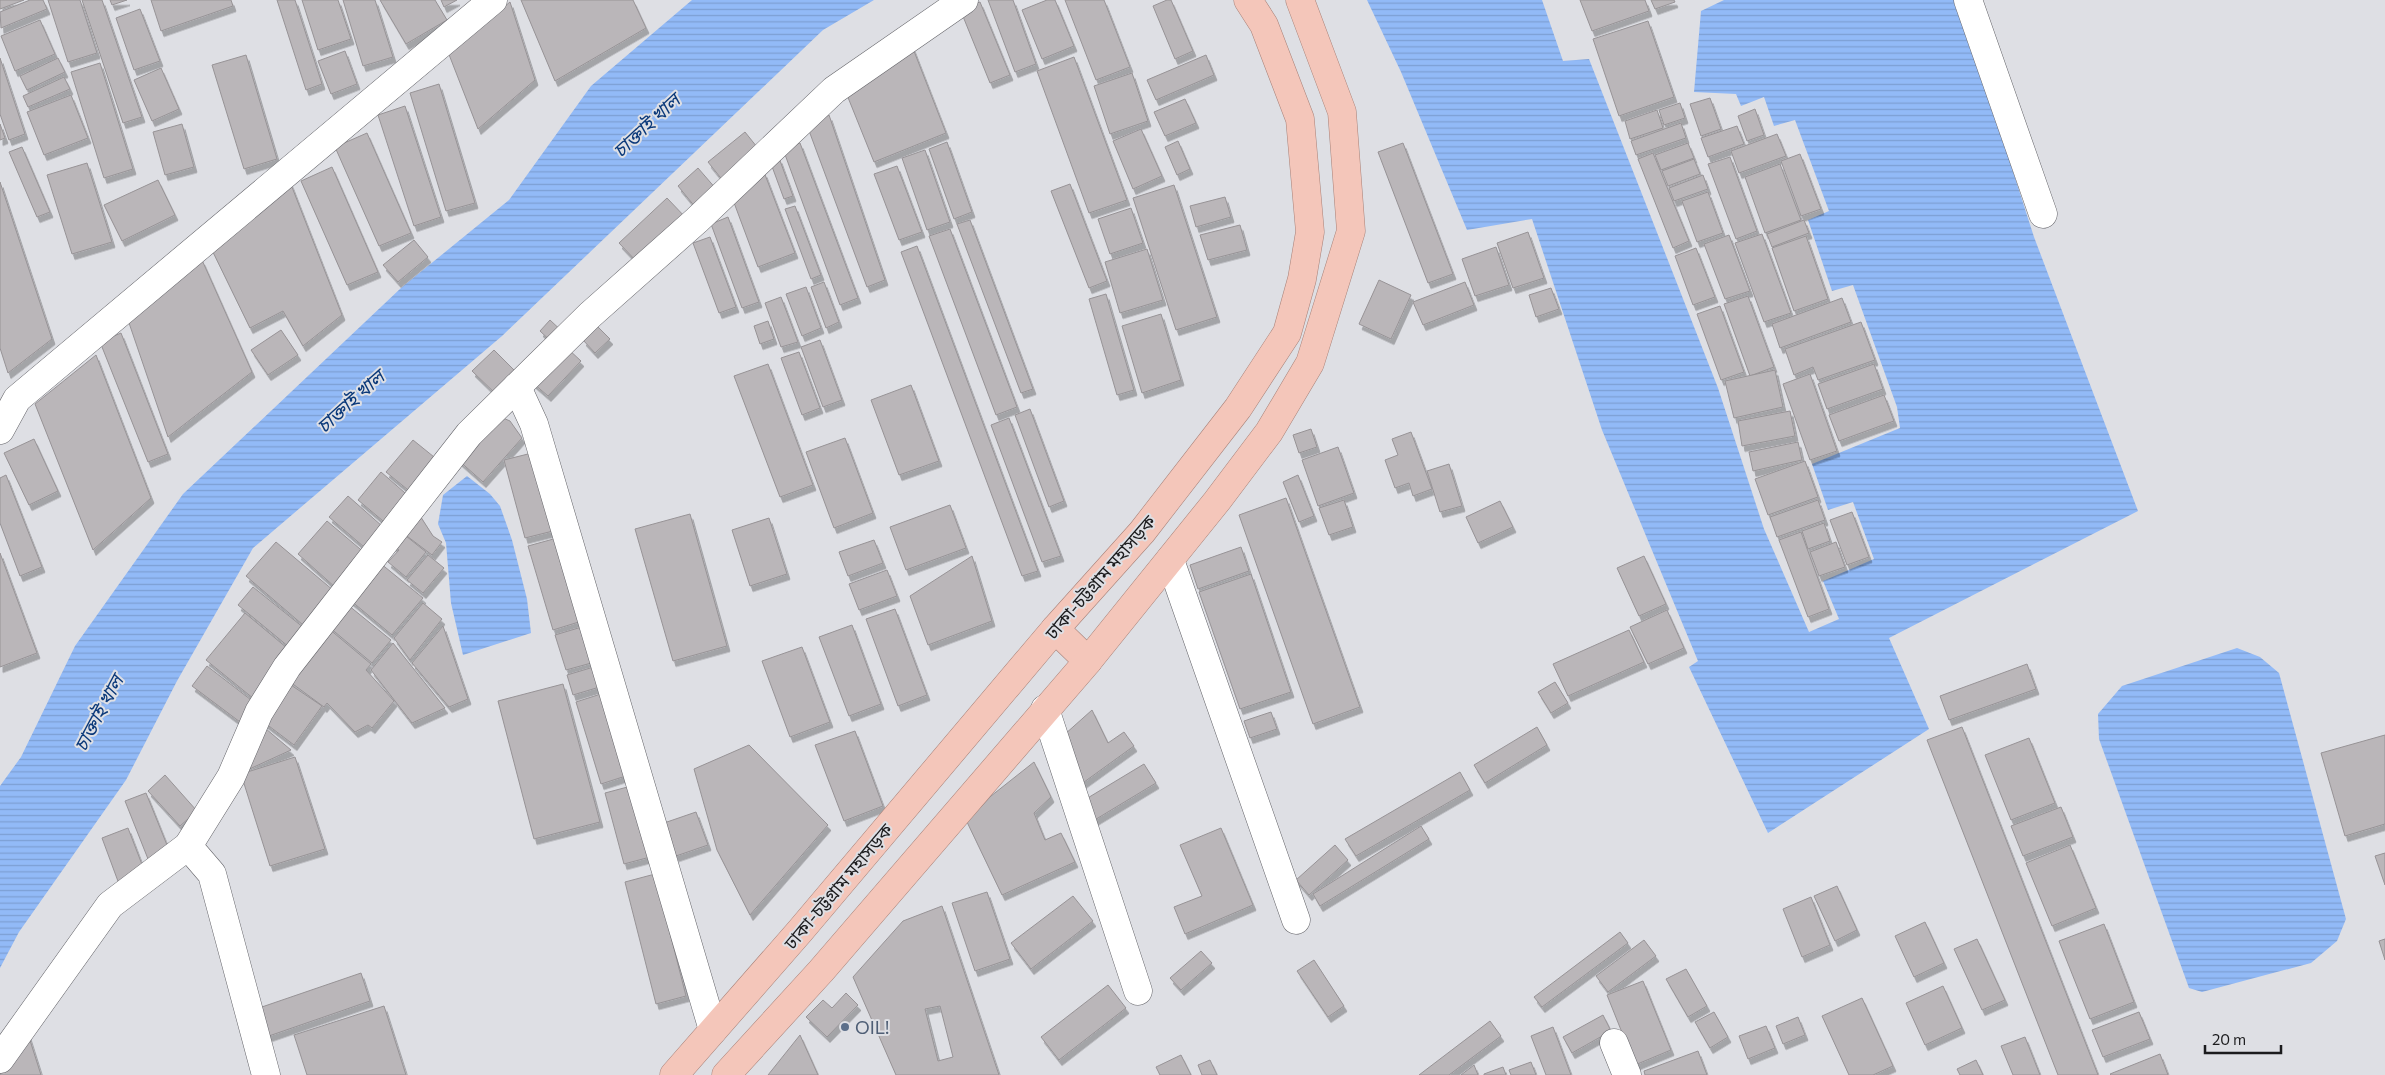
<svg xmlns="http://www.w3.org/2000/svg" width="2385" height="1075" font-family="Commissioner,'Noto Sans Bengali',sans-serif">
<defs>
<pattern id="water-rules" width="6" height="5" patternUnits="userSpaceOnUse" patternTransform="scale(1.25)"><rect width="6" height="5" fill="#92baf7"/><path d="M0 2.5h6" fill="none" stroke="#7d9fd3"/></pattern>
<filter id="shadow"><feDropShadow dx="3" dy="5.5" stdDeviation="0" flood-color="#0004"/></filter>
</defs>
<rect width="100%" height="100%" fill="#dedfe4"/>
<!-- water -->
<g fill="url(#water-rules)">
<path d="M692,0H874L823,30L502,336L253,548L177,681L126,780L19,932L0,968V786L21,757L75,646L183,494L401,288L509,200L591,86Z"/>
<path d="M1367,0H1542L1563,61L1589,59L1718,388L1764,529L1809,632L1839,619L1823,581L1874,559L1853,502L1828,510L1812,464L1900,428L1897,407L1853,285L1832,291L1808,220L1829,211L1795,120L1774,126L1764,97L1741,106L1736,94L1694,92L1701,11L1724,0H1958L2034,237L2138,511L1889,638L1929,729L1768,833L1689,667L1698,661L1602,430L1532,219L1467,230L1401,72Z"/>
<path d="M467,476L490,494L500,506L512,540L527,599L531,633L463,655L451,603L446,543L438,524L443,495Z"/>
<path d="M2237,648L2260,657L2279,673L2346,919L2337,941L2311,963L2202,992L2189,988L2099,739L2098,714L2122,686Z"/>
</g>
<!-- building -->
<g fill="#bab6b9" stroke="#979396" fill-rule="evenodd" filter="url(#shadow)">
<path d="M0,0H24L0,9Z"/>
<path d="M30,0H43L47,9L1,28L0,12Z"/>
<path d="M48,0H80L97,53L68,62Z"/>
<path d="M82,0H102L142,117L123,123Z"/>
<path d="M110,0H127L112,5Z"/>
<path d="M151,0H231L233,6L161,31Z"/>
<path d="M277,0H295L322,84L306,90Z"/>
<path d="M302,0H338L351,39L318,50Z"/>
<path d="M343,0H375L393,57L363,66Z"/>
<path d="M380,0H435L447,20L406,44Z"/>
<path d="M441,0H457L444,7Z"/>
<path d="M521,0H633L646,28L555,81Z"/>
<path d="M988,0H1013L1036,64L1015,72Z"/>
<path d="M1047,0H1055L1074,46L1042,59L1022,10Z"/>
<path d="M1065,0H1104L1130,67L1096,80Z"/>
<path d="M1167,0H1171L1193,51L1175,59L1153,6Z"/>
<path d="M1580,0H1645L1649,11L1592,31Z"/>
<path d="M1651,0H1674L1675,2L1655,9Z"/>
<path d="M510,2L535,80L478,129L448,52Z"/>
<path d="M980,2L1010,75L990,83L960,9Z"/>
<path d="M140,9L160,61L134,70L116,18Z"/>
<path d="M40,20L55,54L15,71L1,36Z"/>
<path d="M1648,21L1674,97L1619,116L1593,39Z"/>
<path d="M912,46L946,133L874,162L847,95Z"/>
<path d="M345,51L357,84L331,94L318,61Z"/>
<path d="M246,55L277,159L244,169L212,65Z"/>
<path d="M1206,55L1214,75L1156,100L1147,80Z"/>
<path d="M1074,57L1127,200L1089,213L1037,71Z"/>
<path d="M0,58L25,134L9,140L0,114Z"/>
<path d="M58,58L65,72L27,90L20,76Z"/>
<path d="M100,63L133,169L104,178L71,72Z"/>
<path d="M161,68L179,109L152,121L134,80Z"/>
<path d="M1132,73L1148,121L1110,134L1094,86Z"/>
<path d="M64,77L70,89L28,107L23,96Z"/>
<path d="M439,84L475,203L446,211L410,93Z"/>
<path d="M71,95L88,138L44,155L27,112Z"/>
<path d="M1710,98L1721,129L1701,136L1690,104Z"/>
<path d="M1185,99L1196,123L1165,136L1154,112Z"/>
<path d="M1680,103L1685,118L1664,125L1659,110Z"/>
<path d="M405,106L441,217L414,226L378,115Z"/>
<path d="M1755,109L1764,135L1747,141L1738,116Z"/>
<path d="M1657,110L1663,128L1630,139L1625,121Z"/>
<path d="M829,115L885,280L867,287L808,128Z"/>
<path d="M1681,123L1686,138L1636,155L1631,141Z"/>
<path d="M0,124L5,138L0,140Z"/>
<path d="M182,124L194,167L165,175L153,132Z"/>
<path d="M1737,126L1744,144L1708,157L1701,138Z"/>
<path d="M1141,129L1162,176L1133,189L1113,141Z"/>
<path d="M745,132L761,152L724,182L708,162Z"/>
<path d="M367,133L411,233L379,246L335,147Z"/>
<path d="M1777,134L1786,156L1739,173L1731,151Z"/>
<path d="M1178,141L1190,169L1177,175L1165,147Z"/>
<path d="M947,142L972,212L954,219L929,149Z"/>
<path d="M800,143L858,298L840,305L783,149Z"/>
<path d="M1403,143L1453,274L1428,283L1378,152Z"/>
<path d="M1688,143L1694,158L1661,170L1655,155Z"/>
<path d="M22,147L50,212L37,217L9,152Z"/>
<path d="M925,150L950,222L927,230L902,158Z"/>
<path d="M1653,153L1689,241L1673,248L1638,159Z"/>
<path d="M1800,154L1821,209L1801,216L1781,161Z"/>
<path d="M1730,157L1757,231L1736,239L1708,164Z"/>
<path d="M779,158L793,196L784,199L770,161Z"/>
<path d="M1694,159L1700,174L1668,186L1662,171Z"/>
<path d="M87,163L112,242L72,254L47,175Z"/>
<path d="M1780,164L1801,220L1765,233L1745,177Z"/>
<path d="M897,166L922,232L899,240L874,174Z"/>
<path d="M332,167L378,272L347,285L301,181Z"/>
<path d="M698,168L717,190L696,208L678,186Z"/>
<path d="M764,172L795,253L758,267L733,200Z"/>
<path d="M1703,175L1708,189L1674,201L1669,188Z"/>
<path d="M158,180L175,215L122,241L104,205Z"/>
<path d="M0,182L52,339L8,373L0,348Z"/>
<path d="M290,182L342,315L303,346L283,311L250,328L210,246Z"/>
<path d="M1070,184L1107,281L1089,288L1051,191Z"/>
<path d="M1174,185L1217,317L1176,330L1133,198Z"/>
<path d="M1708,192L1723,233L1697,242L1682,201Z"/>
<path d="M1225,197L1231,217L1196,227L1190,206Z"/>
<path d="M667,198L687,219L638,263L619,243Z"/>
<path d="M795,206L821,275L811,279L785,209Z"/>
<path d="M1131,208L1143,243L1110,254L1098,219Z"/>
<path d="M728,217L759,302L742,308L711,224Z"/>
<path d="M970,220L1033,389L1021,393L957,224Z"/>
<path d="M1804,220L1809,233L1772,247L1767,234Z"/>
<path d="M1240,225L1247,250L1208,260L1200,235Z"/>
<path d="M950,229L1017,407L996,415L929,236Z"/>
<path d="M1528,232L1544,278L1513,288L1497,243Z"/>
<path d="M1762,234L1791,313L1764,322L1735,243Z"/>
<path d="M1729,235L1750,291L1725,299L1704,244Z"/>
<path d="M1806,236L1828,299L1794,311L1772,248Z"/>
<path d="M710,237L736,307L719,313L693,243Z"/>
<path d="M414,240L428,257L398,282L383,265Z"/>
<path d="M917,246L1038,571L1022,576L901,252Z"/>
<path d="M1496,247L1509,285L1475,296L1462,259Z"/>
<path d="M1696,248L1715,297L1693,305L1675,256Z"/>
<path d="M1147,249L1163,300L1120,313L1105,262Z"/>
<path d="M202,260L252,372L168,437L128,320Z"/>
<path d="M1379,280L1411,295L1391,339L1359,324Z"/>
<path d="M824,282L839,322L826,328L811,287Z"/>
<path d="M1465,282L1474,305L1423,325L1413,302Z"/>
<path d="M806,287L821,328L802,336L786,294Z"/>
<path d="M1551,288L1559,309L1536,317L1529,295Z"/>
<path d="M1106,294L1134,390L1117,395L1089,299Z"/>
<path d="M1748,296L1774,367L1750,376L1724,304Z"/>
<path d="M781,297L798,342L781,347L765,303Z"/>
<path d="M1842,298L1851,322L1780,348L1772,324Z"/>
<path d="M1720,306L1744,372L1721,380L1697,314Z"/>
<path d="M1161,314L1181,380L1142,393L1122,326Z"/>
<path d="M550,320L566,335L556,346L540,331Z"/>
<path d="M768,321L774,339L760,344L754,326Z"/>
<path d="M1861,322L1875,360L1818,380L1813,367L1794,375L1785,349Z"/>
<path d="M598,327L610,339L595,353L583,340Z"/>
<path d="M281,330L298,355L268,375L251,350Z"/>
<path d="M121,333L168,454L148,462L100,342Z"/>
<path d="M820,340L842,400L823,407L801,347Z"/>
<path d="M567,348L581,361L548,396L533,383Z"/>
<path d="M494,350L521,377L500,398L472,371Z"/>
<path d="M799,352L820,408L802,415L781,358Z"/>
<path d="M96,355L151,498L93,550L35,404Z"/>
<path d="M768,364L813,485L780,497L734,376Z"/>
<path d="M1874,364L1883,389L1827,409L1818,384Z"/>
<path d="M1775,370L1783,407L1734,418L1725,381Z"/>
<path d="M1810,374L1837,451L1810,460L1783,384Z"/>
<path d="M911,385L939,461L899,475L871,400Z"/>
<path d="M1884,395L1894,421L1839,441L1829,415Z"/>
<path d="M1030,409L1064,501L1049,507L1015,415Z"/>
<path d="M1790,411L1795,436L1742,446L1738,421Z"/>
<path d="M496,415L510,421L522,438L483,482L457,459Z"/>
<path d="M1009,418L1061,556L1042,562L991,425Z"/>
<path d="M1311,429L1317,447L1299,453L1293,435Z"/>
<path d="M1411,432L1432,489L1413,496L1409,483L1395,488L1385,460L1398,455L1392,439Z"/>
<path d="M845,438L873,513L834,528L806,452Z"/>
<path d="M34,439L58,491L29,505L4,453Z"/>
<path d="M413,440L439,461L413,494L386,472Z"/>
<path d="M1798,442L1802,460L1753,471L1749,452Z"/>
<path d="M1338,447L1354,493L1318,506L1302,460Z"/>
<path d="M536,452L557,530L525,538L504,460Z"/>
<path d="M1805,461L1818,497L1768,515L1755,479Z"/>
<path d="M1449,464L1462,506L1440,512L1427,471Z"/>
<path d="M381,472L412,499L389,526L358,500Z"/>
<path d="M6,475L42,567L20,576L0,523V478Z"/>
<path d="M1298,475L1314,516L1299,522L1283,482Z"/>
<path d="M348,496L382,526L364,547L329,517Z"/>
<path d="M1286,498L1360,707L1313,724L1239,515Z"/>
<path d="M1344,500L1353,527L1329,535L1319,508Z"/>
<path d="M1818,500L1825,520L1777,537L1770,517Z"/>
<path d="M1500,501L1513,527L1478,543L1466,517Z"/>
<path d="M950,505L966,548L906,570L890,527Z"/>
<path d="M415,508L433,536L442,542L432,555L399,530Z"/>
<path d="M1852,512L1869,557L1847,565L1830,520Z"/>
<path d="M690,514L727,646L673,661L635,529Z"/>
<path d="M769,518L787,574L750,586L732,530Z"/>
<path d="M327,521L366,554L336,588L298,554Z"/>
<path d="M1824,523L1830,541L1808,549L1802,531Z"/>
<path d="M401,532L426,552L406,577L388,562L399,550L391,544Z"/>
<path d="M1801,532L1829,609L1808,617L1779,540Z"/>
<path d="M557,538L582,621L553,630L528,546Z"/>
<path d="M874,540L883,563L848,576L839,552Z"/>
<path d="M276,542L340,596L310,631L246,576Z"/>
<path d="M1836,542L1845,567L1819,576L1810,552Z"/>
<path d="M1241,547L1249,571L1198,589L1190,565Z"/>
<path d="M0,553L37,653L0,667Z"/>
<path d="M428,555L444,568L423,593L407,580Z"/>
<path d="M972,556L992,621L928,645L910,596Z"/>
<path d="M1644,556L1666,604L1639,616L1617,568Z"/>
<path d="M380,563L423,598L392,635L350,600Z"/>
<path d="M887,570L897,596L859,610L849,584Z"/>
<path d="M1251,574L1291,692L1240,709L1199,592Z"/>
<path d="M253,587L304,628L289,647L238,605Z"/>
<path d="M423,603L442,619L410,660L394,638Z"/>
<path d="M348,605L391,640L372,663L329,627Z"/>
<path d="M895,609L927,695L898,706L866,619Z"/>
<path d="M1667,610L1684,648L1648,664L1630,627Z"/>
<path d="M245,613L293,653L254,699L206,660Z"/>
<path d="M852,625L881,704L849,716L819,637Z"/>
<path d="M443,626L468,699L449,707L412,663Z"/>
<path d="M585,626L595,662L566,670L555,635Z"/>
<path d="M328,628L371,664L366,670L394,701L372,728L368,725L355,732L327,703L324,707L286,679Z"/>
<path d="M1629,630L1644,662L1568,696L1553,664Z"/>
<path d="M393,643L445,708L412,723L371,670Z"/>
<path d="M802,647L830,722L790,737L762,661Z"/>
<path d="M2027,664L2036,689L1949,720L1940,696Z"/>
<path d="M207,666L255,703L240,722L192,686Z"/>
<path d="M597,666L603,686L573,695L567,675Z"/>
<path d="M1555,682L1568,703L1551,713L1538,692Z"/>
<path d="M288,683L322,706L294,745L261,720Z"/>
<path d="M563,684L600,822L534,839L498,701Z"/>
<path d="M607,692L632,774L601,784L576,702Z"/>
<path d="M1092,710L1108,743L1124,732L1134,746L1080,785L1055,743Z"/>
<path d="M1271,712L1277,729L1250,738L1244,721Z"/>
<path d="M259,723L291,750L243,772Z"/>
<path d="M1537,727L1547,745L1485,783L1474,765Z"/>
<path d="M1962,727L2098,1075H2058L1927,740Z"/>
<path d="M855,731L883,806L844,821L815,745Z"/>
<path d="M2385,735V824L2345,836L2321,753Z"/>
<path d="M2029,738L2055,803L2011,820L1985,755Z"/>
<path d="M749,745L828,825L750,915L717,850L694,769Z"/>
<path d="M295,757L325,849L270,866L241,774Z"/>
<path d="M1034,762L1051,797L1034,813L1045,840L1061,833L1075,862L1002,895L967,822L991,796Z"/>
<path d="M1144,764L1156,783L1093,821L1081,802Z"/>
<path d="M1460,772L1470,790L1356,856L1345,839Z"/>
<path d="M165,775L197,811L180,826L148,791Z"/>
<path d="M635,785L654,856L624,864L605,793Z"/>
<path d="M146,793L169,850L148,859L125,801Z"/>
<path d="M2061,807L2073,837L2023,856L2011,826Z"/>
<path d="M696,812L708,845L676,856L664,823Z"/>
<path d="M1421,826L1429,839L1320,906L1313,894Z"/>
<path d="M128,828L146,875L119,884L102,838Z"/>
<path d="M1221,828L1253,905L1185,934L1174,907L1202,896L1180,845Z"/>
<path d="M1335,845L1348,860L1309,895L1296,880Z"/>
<path d="M2070,845L2096,908L2052,926L2026,863Z"/>
<path d="M2385,853V885L2375,856Z"/>
<path d="M655,874L686,996L656,1004L625,882Z"/>
<path d="M1837,886L1857,930L1835,941L1814,896Z"/>
<path d="M987,892L1010,959L975,971L952,903Z"/>
<path d="M1073,896L1093,921L1031,969L1011,943Z"/>
<path d="M1811,897L1830,945L1802,957L1783,909Z"/>
<path d="M942,906L999,1075H896L853,977L903,921ZM940,1006L953,1057L938,1061L925,1009Z"/>
<path d="M1925,922L1944,963L1914,977L1895,936Z"/>
<path d="M2104,924L2134,1002L2090,1019L2059,941Z"/>
<path d="M1620,932L1628,943L1542,1007L1534,997Z"/>
<path d="M1977,939L2005,1000L1982,1010L1954,949Z"/>
<path d="M2385,939V960L2379,941Z"/>
<path d="M1644,940L1656,956L1608,992L1596,976Z"/>
<path d="M1201,951L1212,963L1181,990L1170,978Z"/>
<path d="M1314,960L1344,1006L1328,1017L1297,971Z"/>
<path d="M1686,969L1707,1006L1688,1017L1666,979Z"/>
<path d="M361,973L370,1001L266,1037L256,1009Z"/>
<path d="M1643,981L1671,1050L1635,1065L1607,995Z"/>
<path d="M1108,985L1126,1008L1059,1060L1041,1037Z"/>
<path d="M1943,986L1962,1028L1925,1045L1906,1003Z"/>
<path d="M846,993L858,1005L827,1037L806,1017L823,1000L832,1008Z"/>
<path d="M1862,998L1893,1066L1873,1075H1849L1822,1016Z"/>
<path d="M384,1006L406,1075H307L294,1035Z"/>
<path d="M1714,1012L1728,1037L1710,1048L1695,1022Z"/>
<path d="M2139,1012L2150,1039L2103,1057L2092,1030Z"/>
<path d="M1603,1015L1611,1031L1572,1053L1563,1037Z"/>
<path d="M1798,1017L1805,1035L1783,1044L1776,1026Z"/>
<path d="M1490,1021L1501,1036L1449,1075H1419Z"/>
<path d="M1766,1026L1775,1048L1748,1059L1739,1036Z"/>
<path d="M1553,1027L1571,1075H1546L1531,1036Z"/>
<path d="M28,1034L41,1075H0V1073Z"/>
<path d="M800,1035L818,1075H768Z"/>
<path d="M2025,1037L2040,1075H2013L2001,1046Z"/>
<path d="M1698,1051L1707,1075H1645L1644,1071Z"/>
<path d="M2160,1054L2168,1075H2111L2110,1074Z"/>
<path d="M1181,1055L1191,1075H1160L1156,1067Z"/>
<path d="M1210,1060L1217,1075H1202L1198,1065Z"/>
<path d="M1976,1060L1983,1075H1960L1957,1069Z"/>
<path d="M1531,1062L1536,1075H1511L1509,1070Z"/>
<path d="M1474,1065L1478,1075H1461Z"/>
<path d="M1503,1067L1506,1075H1484V1074Z"/>
</g>
<g fill="none" stroke-linecap="round" stroke-linejoin="round">
<!-- minor casing -->
<g stroke="#636368" stroke-width="29">
<g id="minor">
<path d="M1968,0L2043,214"/>
<path d="M517,387L534,424L713,1030"/>
<path d="M0,430L17,399L493,0"/>
<path d="M1170,560L1296,920"/>
<path d="M1045,709L1138,991"/>
<path d="M188,846L212,874L266,1075"/>
<path d="M1614,1043L1627,1075"/>
<path d="M0,1059L110,905L188,846L231,777L259,712L287,667L469,434L590,315L697,220L834,90L964,0"/>
</g>
</g>
<!-- trunk casing -->
<g stroke="#a78178" stroke-width="29">
<g id="trunk">
<path d="M1055,629L1088,661"/>
<path d="M674,1075L800,931L1055,629L1142,532L1238,408L1287,333L1302,279L1310,232L1300,119L1264,25L1248,0"/>
<path d="M726,1075L821,971L1088,661L1217,501L1269,432L1310,363L1351,231L1342,112L1300,0"/>
</g>
</g>
<!-- minor -->
<use href="#minor" stroke="#fff" stroke-width="28"/>
<!-- trunk -->
<use href="#trunk" stroke="#f4c6ba" stroke-width="28"/>
</g>
<!-- markers -->
<circle fill="#5c6f8a" stroke="#dedfe4" stroke-width="2" cx="845" cy="1027" r="5"/>
<g text-anchor="middle" dominant-baseline="central" stroke-width="4" stroke-linejoin="round" paint-order="stroke">
<!-- street labels -->
<g font-size="18" fill="#1b1b1d" stroke="#dedfe4">
<text transform="translate(1100 577) rotate(-49)">ঢাকা-চট্টগ্রাম মহাসড়ক</text>
<text transform="translate(838 886) rotate(-50)">ঢাকা-চট্টগ্রাম মহাসড়ক</text>
</g>
<!-- service labels -->
<g font-size="18" fill="#4e5e75" stroke="#dedfe4" text-anchor="start">
<text x="855" y="1027">OIL!</text>
</g>
<!-- water labels -->
<g font-size="19" font-style="italic" fill="#0b397a" stroke="#dedfe4">
<text transform="translate(646 125) rotate(-43)">চাক্তাই খাল</text>
<text transform="translate(350 401) rotate(-42)">চাক্তাই খাল</text>
<text transform="translate(98 713) rotate(-62)">চাক্তাই খাল</text>
</g>
</g>
<!-- scale -->
<path d="M2205 1045v8h76v-8" fill="none" stroke="#1b1b1d" stroke-width="2.5"/>
<text x="2212" y="1045" font-size="15" fill="#1b1b1d" stroke="#dedfe4" stroke-width="4" paint-order="stroke">20 m</text>
</svg>
